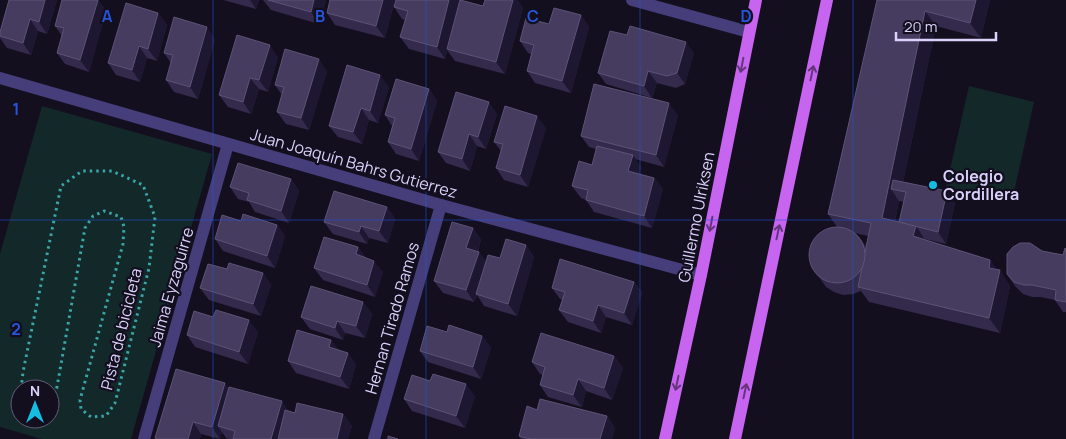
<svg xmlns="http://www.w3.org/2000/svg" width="1066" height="439" font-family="Manrope,sans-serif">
<rect width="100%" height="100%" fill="#130f1f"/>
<!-- park -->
<g fill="#132829" fill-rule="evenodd">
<path d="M969,86L1034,102L1012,201L946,187Z"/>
<path d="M42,106L212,154L131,439H42L0,427V254ZM20,389H50V419H20Z"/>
</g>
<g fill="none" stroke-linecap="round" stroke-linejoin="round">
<!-- path -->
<path stroke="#3aa4a7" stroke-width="3" stroke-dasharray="2.5 4" stroke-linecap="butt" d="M21,389L23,372L61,186L82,171H112L143,185L155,217L149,268L115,403L106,416L91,417L81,409L80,400L123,244L124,227L121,217L104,211L93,216L85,228L57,387L53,398L50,400"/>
<!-- minor -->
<g stroke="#463e7a" stroke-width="12">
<path d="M632,0L749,32"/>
<path d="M0,78L441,205L701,275"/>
<path d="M144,439L228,144"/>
<path d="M374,439L441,205"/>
</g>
<!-- major -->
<g stroke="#c764f0" stroke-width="12">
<path d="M665,439L701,275L756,0"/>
<path d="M735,439L827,0"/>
</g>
</g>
<!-- wall -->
<g fill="#332a4c" fill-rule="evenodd">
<path d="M9,0H57L47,34L38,31L31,55L7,48L0,38V32Z"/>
<path d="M62,0H98L106,11L89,72L65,64L57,53L62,36L55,26Z"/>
<path d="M223,0H259L256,9Z"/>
<path d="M263,0H326L319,24L271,10Z"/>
<path d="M330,0H395L385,38L335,25L327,13Z"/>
<path d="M877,0H990L981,38L936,26L903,182L955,203L946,244L925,239V240L990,260L997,270L1010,286L1000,333L869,302L861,291L853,294L843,295L834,292L826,287L812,267L837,227L828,214ZM899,201L904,202L899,222L895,221ZM855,233L868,236L866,247L860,238Z"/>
<path d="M483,6L523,8L505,74L455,61L447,50L445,59L409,49L400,37L405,20L402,19L394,7Z"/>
<path d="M158,13L167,25L157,61L147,58L140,82L116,75L108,63Z"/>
<path d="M581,15L589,27L571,93L535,83L527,71L531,54L528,53L520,41Z"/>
<path d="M215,39L198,99L174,92L166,80L171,63L164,53Z"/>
<path d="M694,53L685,84L676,88L657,83L652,98L606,84L598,73Z"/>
<path d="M278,57L268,92L259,89L251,114L228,107L219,95Z"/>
<path d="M327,71L309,130L286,124L277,112L282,95L275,85Z"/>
<path d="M389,87L378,123L369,120L362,144L338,137L329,126Z"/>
<path d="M429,89L437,101L419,161L396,154L388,142L392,126L385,115Z"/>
<path d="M497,114L486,149L477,146L470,171L446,163L438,152Z"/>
<path d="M678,115L664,167L635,159L641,167L639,174L654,178L663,189L652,228L594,212L586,200L581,198L572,186L592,165L596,149L589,147L581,136Z"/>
<path d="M546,128L528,187L504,180L496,168L501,151L494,142Z"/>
<path d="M291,179L299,191L289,223L255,212L249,202L238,199L230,187Z"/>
<path d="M387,207L395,219L388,243L369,238L367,244L333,234L324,222Z"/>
<path d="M241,221L277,225L285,236L275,268L223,251L215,239Z"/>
<path d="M473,228L481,240L478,251L486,262L500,258L526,245L534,257L517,316L484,306L477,295L474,302L443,293L434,281Z"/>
<path d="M358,247L365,257L383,272L375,297L323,280L314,268Z"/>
<path d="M1066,249V312H1063L1055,300L1040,297H1032L1023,294L1015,286L1007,274L1042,251L1063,255Z"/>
<path d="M263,273L271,285L261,316L209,300L200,288Z"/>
<path d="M634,282L642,293L632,325L606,317L601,333L568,322L559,310L563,300L560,299L552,288Z"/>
<path d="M363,302L372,314L365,338L345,333L343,340L310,329L301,317Z"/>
<path d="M258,332L248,364L195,347L187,335Z"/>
<path d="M447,332L482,336L491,348L481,379L428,362L420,351Z"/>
<path d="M331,340L338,350L348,353L356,365L349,389L296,373L288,361Z"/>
<path d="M614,356L623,368L612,400L586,391L582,407L548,397L540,385L543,375L540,374L532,362Z"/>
<path d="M229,389L295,413L343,414L352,426L348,439H229L226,438L222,432L220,439L201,434L200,439H156L155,438Z"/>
<path d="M475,396L465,428L412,411L404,399Z"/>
<path d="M537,410L607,416L615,428L612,439H521L519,436Z"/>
</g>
<!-- shaded-wall -->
<g fill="#1e1732">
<path d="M45,0H57L47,34L39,22Z"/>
<path d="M98,0L106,11L89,72L80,60Z"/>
<path d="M250,0H259L256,9Z"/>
<path d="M314,0H326L319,24L311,12Z"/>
<path d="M383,0H395L385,38L376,26Z"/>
<path d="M449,0H461L445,59L437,47Z"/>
<path d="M513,0H518L523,8L505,74L496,62Z"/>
<path d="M976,0H990L981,38L970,23Z"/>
<path d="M925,11L936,26L901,191L891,189L899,201L892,234L882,218Z"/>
<path d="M158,13L167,25L157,61L148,49Z"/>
<path d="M581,15L589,27L571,93L562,81Z"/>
<path d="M30,19L38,31L31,55L23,43Z"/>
<path d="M207,27L215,39L198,99L190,87Z"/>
<path d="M686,42L694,53L685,84L677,73Z"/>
<path d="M270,45L278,57L268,92L259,80Z"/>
<path d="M139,46L147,58L140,82L132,70Z"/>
<path d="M319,59L327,71L309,130L301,118Z"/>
<path d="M648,71L657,83L652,98L644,86Z"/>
<path d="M380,75L389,87L378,123L370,111Z"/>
<path d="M250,78L259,89L251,114L243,102Z"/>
<path d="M429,89L437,101L419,161L411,149Z"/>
<path d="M489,102L497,114L486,149L478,137Z"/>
<path d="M669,103L678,115L664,167L656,155Z"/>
<path d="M361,108L369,120L362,144L353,132Z"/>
<path d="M537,116L546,128L528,187L520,175Z"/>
<path d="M469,134L477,146L470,171L462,159Z"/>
<path d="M633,155L641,167L637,183L628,171Z"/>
<path d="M654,178L663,189L652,228L644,216Z"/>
<path d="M291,179L299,191L289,223L281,211Z"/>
<path d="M947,191L955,203L946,244L938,232Z"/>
<path d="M387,207L395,219L388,243L379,231Z"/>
<path d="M277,225L285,236L275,268L267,256Z"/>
<path d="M361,226L369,238L367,244L359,232Z"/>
<path d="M916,226L926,241L913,236Z"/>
<path d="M473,228L481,240L475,260L466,248Z"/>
<path d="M526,245L534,257L517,316L508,304Z"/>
<path d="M358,247L366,259L356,254Z"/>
<path d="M479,252L487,264L474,302L466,290Z"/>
<path d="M990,260L999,273L1000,270L1010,286L1000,333L989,318V268Z"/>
<path d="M374,261L383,272L375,297L367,285Z"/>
<path d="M263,273L271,285L261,316L253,304Z"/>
<path d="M634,282L642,293L632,325L624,313Z"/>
<path d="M363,302L372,314L365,338L356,326Z"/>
<path d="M598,305L606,317L601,333L593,321Z"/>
<path d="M249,320L258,332L248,364L239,352Z"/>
<path d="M337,321L345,333L343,340L335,328Z"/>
<path d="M482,336L491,348L481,379L473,367Z"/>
<path d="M331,340L340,352L329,347Z"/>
<path d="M348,353L356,365L349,389L340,377Z"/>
<path d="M614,356L623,368L612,400L604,388Z"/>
<path d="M578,379L586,391L582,407L573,395Z"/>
<path d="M225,383L233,395L218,426L222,432L220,439L212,427Z"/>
<path d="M466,384L475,396L465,428L456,416Z"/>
<path d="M282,401L290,413L283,439H271Z"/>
<path d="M343,414L352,426L348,439H337Z"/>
<path d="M607,416L615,428L612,439H600Z"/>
<path d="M193,422L201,434L200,439H188Z"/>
</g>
<!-- building -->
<g fill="#453c5f" stroke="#5c5377">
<path d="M9,0H45L39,22L30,19L23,43L0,36V32Z"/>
<path d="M62,0H98L80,60L57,53L64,28L55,26Z"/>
<path d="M268,0H314L311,12Z"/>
<path d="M330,0H383L376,26L327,13Z"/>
<path d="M396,0H449L437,47L400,37L408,11L394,7Z"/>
<path d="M460,0L483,6L485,0H513L496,62L447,49Z"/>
<path d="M877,0H976L970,23L925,11L882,218L916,226L913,236L990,260L989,268L1000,270L989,318L858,287L871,223L828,214Z"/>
<path d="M126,3L158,13L148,49L139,46L132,70L108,63Z"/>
<path d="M554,8L581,15L562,81L527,71L534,45L520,41L526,18L549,24Z"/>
<path d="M174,17L207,27L190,87L166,80L173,55L164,53Z"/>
<path d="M630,26L686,42L677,73L667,76L648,71L644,86L598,73L610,31L627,35Z"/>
<path d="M237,35L270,45L259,80L250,78L243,102L219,95Z"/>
<path d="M285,49L319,59L301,118L277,112L284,87L275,85Z"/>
<path d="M347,65L380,75L370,111L361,108L353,132L329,126Z"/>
<path d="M396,79L429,89L411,149L388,142L395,118L385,115Z"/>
<path d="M594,84L669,103L656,155L581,136Z"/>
<path d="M456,92L489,102L478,137L469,134L462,159L438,152Z"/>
<path d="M505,106L537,116L520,175L496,168L503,144L494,142Z"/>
<path d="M597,146L633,155L628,171L654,178L644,216L586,200L588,190L572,186L579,161L592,165Z"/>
<path d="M238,163L291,179L281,211L247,200L249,193L230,187Z"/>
<path d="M893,180L947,191L938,232L899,222L906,192L891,189Z"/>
<path d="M334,191L387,207L379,231L361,226L359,232L324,222Z"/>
<path d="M243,214L277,225L267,256L215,239L222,215L241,221Z"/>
<path d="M452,222L473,228L466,248L479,252L466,290L434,281Z"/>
<circle cx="837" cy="255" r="28"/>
<path d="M324,237L358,247L356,254L374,261L367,285L314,268Z"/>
<path d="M506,239L526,245L508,304L476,294L488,255L500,258Z"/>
<path d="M1020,243H1030L1042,251L1063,255L1065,248L1066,249V302L1055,300L1056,290L1032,285H1024L1014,282L1007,274V254L1013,247Z"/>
<path d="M560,259L634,282L624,313L598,305L593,321L559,310L565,292L552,288Z"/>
<path d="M229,263L263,273L253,304L200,288L208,264L227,269Z"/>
<path d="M311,286L363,302L356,326L337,321L335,328L301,317Z"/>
<path d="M216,310L249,320L239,352L187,335L194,311L213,317Z"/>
<path d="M449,325L482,336L473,367L420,351L427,326L447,332Z"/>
<path d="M297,330L331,340L329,347L348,353L340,377L288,361Z"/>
<path d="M541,333L614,356L604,388L578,379L573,395L540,385L545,367L532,362Z"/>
<path d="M176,369L225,383L212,427L193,422L188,439H159L155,438Z"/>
<path d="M433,374L466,384L456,416L404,399L412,375L430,381Z"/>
<path d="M229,387L282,401L271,439H233L235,431L218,426Z"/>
<path d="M540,399L607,416L600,439H530L519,436L527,406L537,410Z"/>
<path d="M297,403L343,414L337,439H278L285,410L295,413Z"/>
<path d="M388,436L398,439H388Z"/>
</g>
<!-- one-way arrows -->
<defs><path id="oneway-shaft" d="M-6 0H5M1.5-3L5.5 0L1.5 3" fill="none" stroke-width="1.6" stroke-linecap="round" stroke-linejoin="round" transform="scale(1.25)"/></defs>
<g stroke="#64357d">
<use href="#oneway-shaft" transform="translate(742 65) rotate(101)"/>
<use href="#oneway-shaft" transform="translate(812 73) rotate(-78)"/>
<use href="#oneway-shaft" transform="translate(711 224) rotate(101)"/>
<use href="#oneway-shaft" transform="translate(778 232) rotate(-78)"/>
<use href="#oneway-shaft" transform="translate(677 383) rotate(102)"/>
<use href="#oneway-shaft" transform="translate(745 391) rotate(-78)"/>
</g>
<!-- grid -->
<path fill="none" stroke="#2655da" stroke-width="1" stroke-opacity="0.55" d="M213,0V439M426,0V439M640,0V439M853,0V439M0,220H1066"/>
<!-- markers -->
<circle fill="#16bde2" stroke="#130f1f" stroke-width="2" cx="933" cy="185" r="5"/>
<g text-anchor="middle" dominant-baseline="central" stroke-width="4.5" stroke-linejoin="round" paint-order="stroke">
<!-- street labels -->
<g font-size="16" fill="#dad2fb" stroke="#130f1f">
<text transform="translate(354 163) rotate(16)">Juan Joaquín Bahrs Gutierrez</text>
<text transform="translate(696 217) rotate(-79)">Guillermo Ulriksen</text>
<text transform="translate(171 287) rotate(-74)">Jaima Eyzaguirre</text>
<text transform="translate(392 318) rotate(-74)">Hernan Tirado Ramos</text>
<text transform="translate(121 329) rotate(-76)">Pista de bicicleta</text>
</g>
<!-- poi labels -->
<g font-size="16" font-weight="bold" fill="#dad2fb" stroke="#130f1f" text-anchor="start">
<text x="943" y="176">Colegio<tspan x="943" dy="18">Cordillera</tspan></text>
</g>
</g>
<g font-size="16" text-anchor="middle" font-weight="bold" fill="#2655da" stroke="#130f1f" stroke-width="4.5" stroke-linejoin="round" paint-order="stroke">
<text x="107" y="22">A</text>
<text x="320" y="22">B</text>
<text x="533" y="22">C</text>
<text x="746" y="22">D</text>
<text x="16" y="115">1</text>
<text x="16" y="335">2</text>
</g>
<!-- north arrow -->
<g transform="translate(35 404)"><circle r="24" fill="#130f1f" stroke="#635d77"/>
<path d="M0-4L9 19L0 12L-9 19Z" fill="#16bde2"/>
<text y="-8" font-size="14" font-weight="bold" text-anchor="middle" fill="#dad2fb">N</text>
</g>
<!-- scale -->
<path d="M896 32v8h100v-8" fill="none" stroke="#dad2fb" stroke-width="2.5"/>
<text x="904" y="32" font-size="15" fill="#dad2fb" stroke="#130f1f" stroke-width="4" paint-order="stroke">20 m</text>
</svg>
